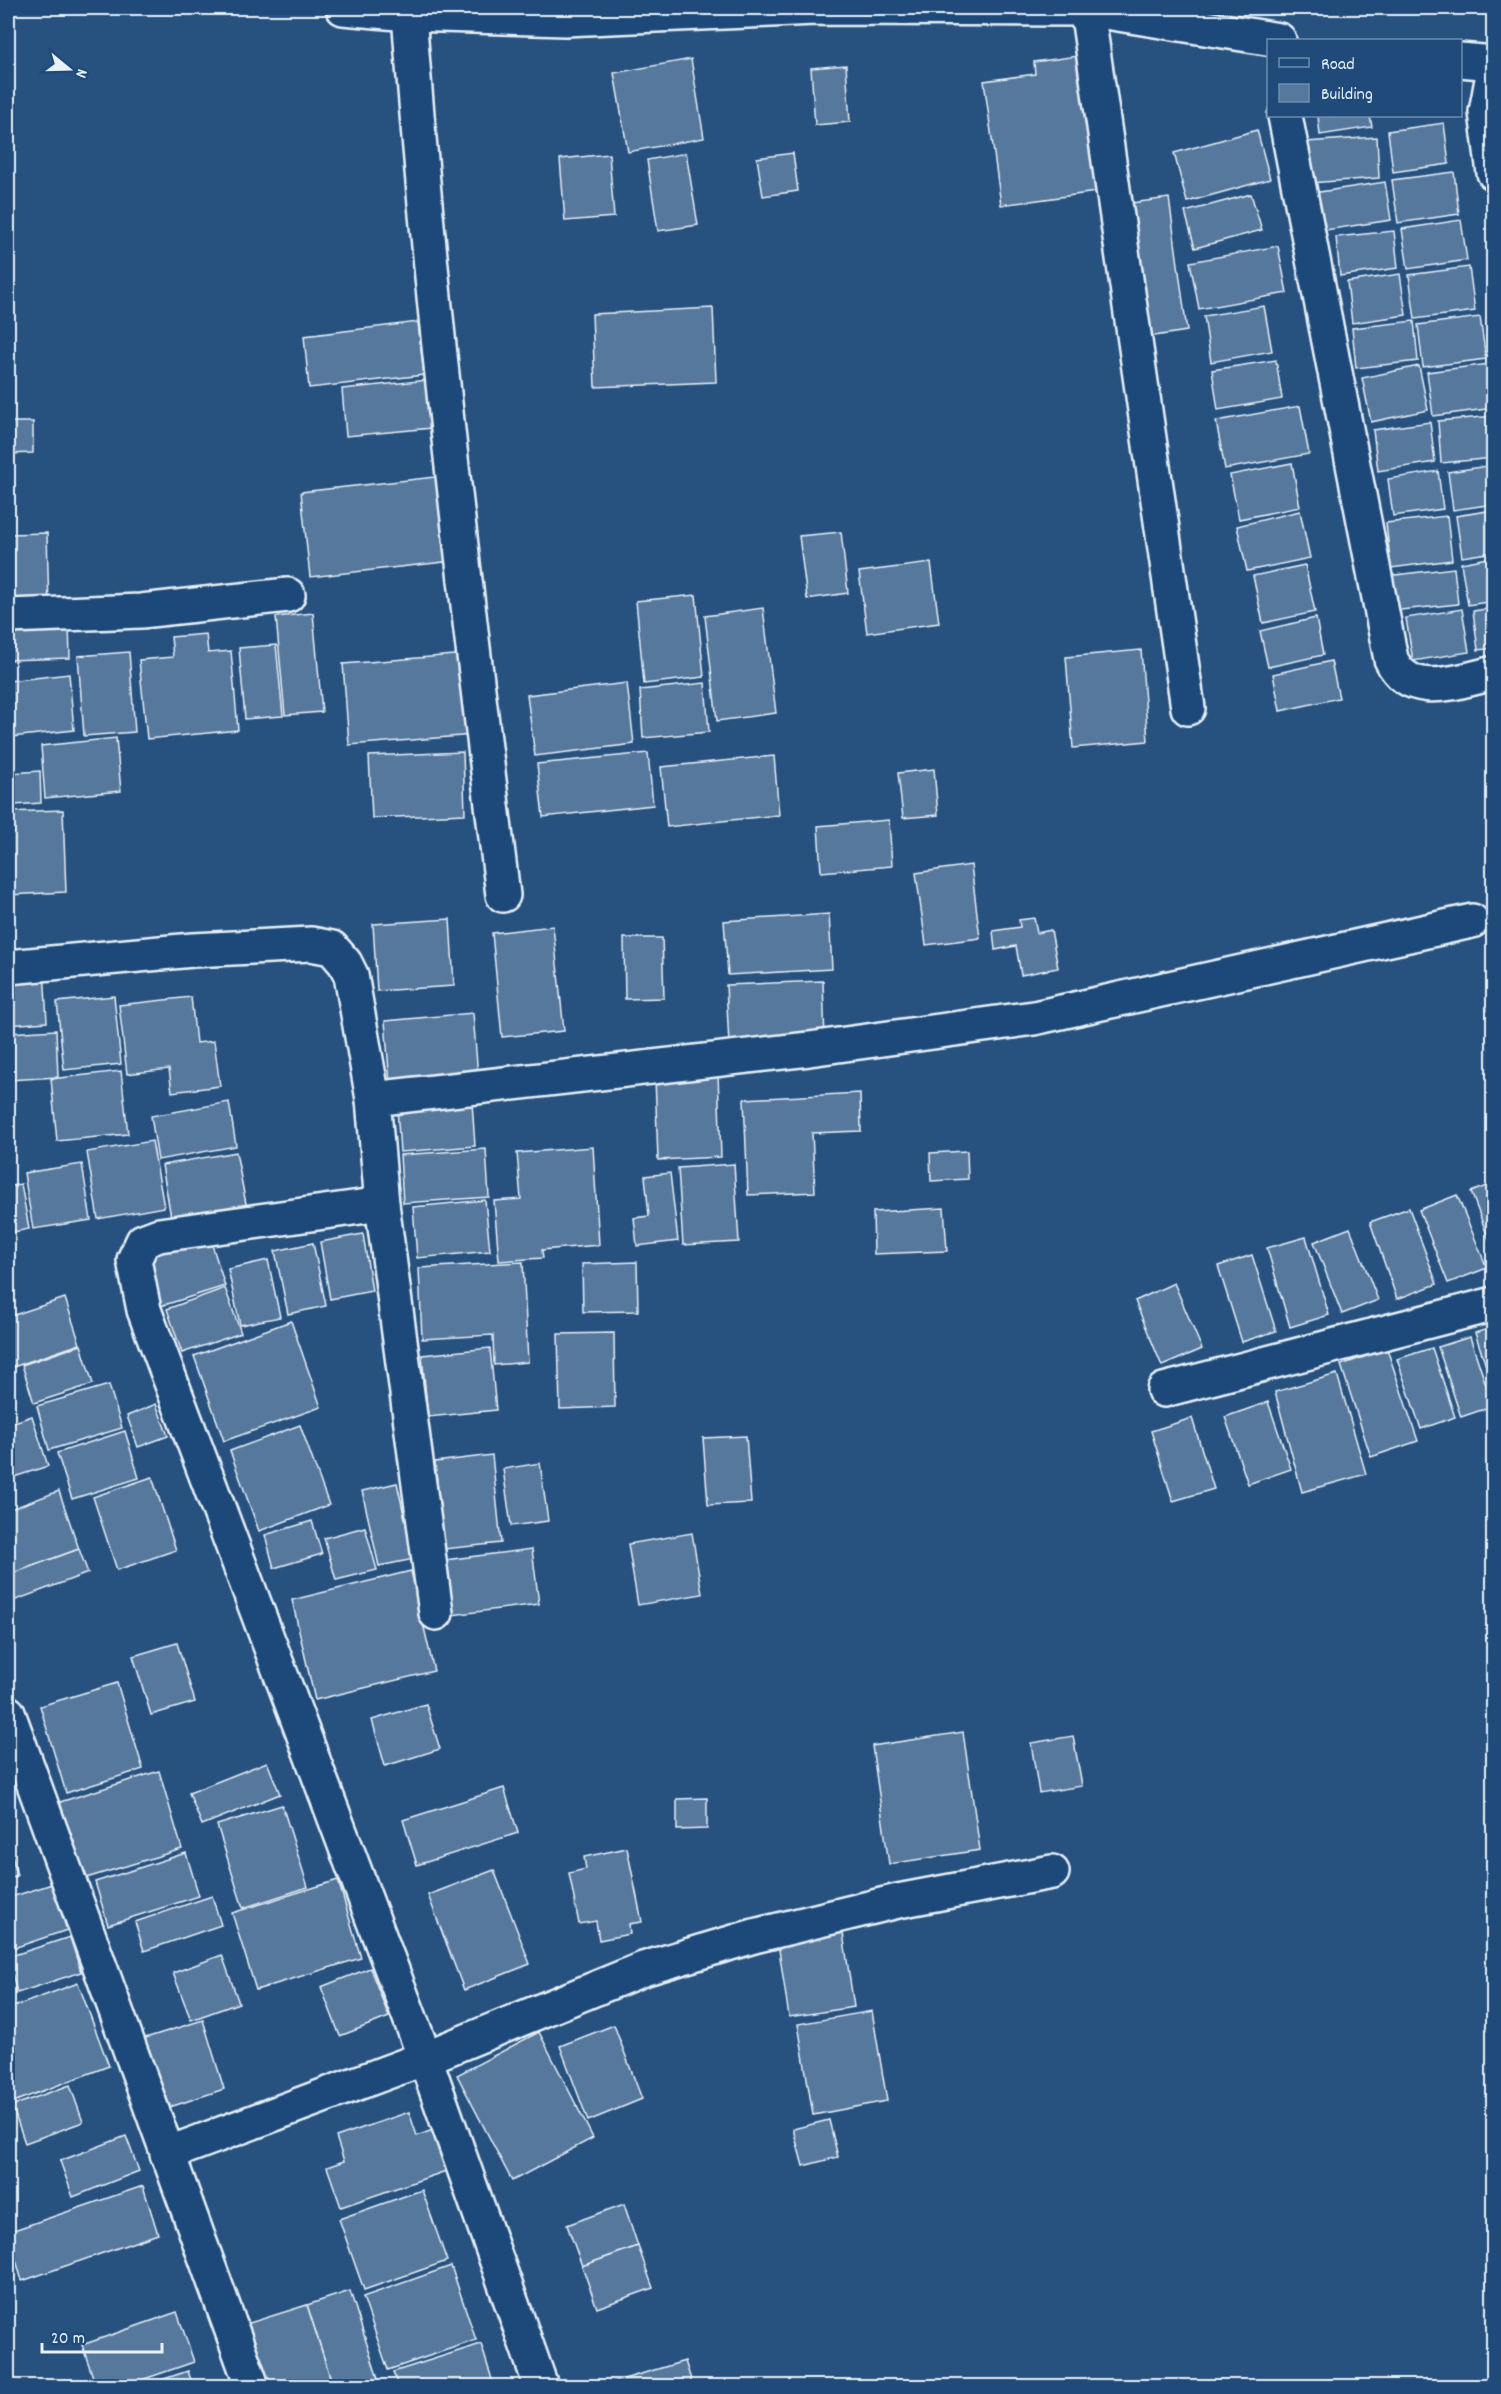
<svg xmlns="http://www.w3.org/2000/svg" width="1501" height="2394" font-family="Dekko,sans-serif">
<rect width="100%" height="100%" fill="#27517f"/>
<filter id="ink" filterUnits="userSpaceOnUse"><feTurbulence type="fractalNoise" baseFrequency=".0167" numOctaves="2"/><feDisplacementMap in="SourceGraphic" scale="12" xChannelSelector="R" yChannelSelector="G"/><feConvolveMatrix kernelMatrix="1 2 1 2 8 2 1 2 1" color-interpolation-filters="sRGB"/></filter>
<g filter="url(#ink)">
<!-- building -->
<g fill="#57789d" stroke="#e8f1f8" stroke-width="1.5">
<path d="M1085,55L1103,191L1001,205L984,81L1035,74L1034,62Z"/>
<path d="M691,59L704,138L628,152L614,73Z"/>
<path d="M846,65L850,122L815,125L811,68Z"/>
<path d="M1318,116H1370L1372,127L1320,135Z"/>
<path d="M1444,123L1449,164L1393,172L1388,131Z"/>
<path d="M1257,130L1270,179L1187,202L1174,153Z"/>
<path d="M1377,137L1379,178L1309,183L1306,142Z"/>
<path d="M686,153L698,225L658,231L647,160Z"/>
<path d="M793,153L798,191L763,196L757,158Z"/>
<path d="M609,154L614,217L565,221L560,159Z"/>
<path d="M1454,172L1459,214L1398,223L1392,180Z"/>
<path d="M1385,182L1391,220L1319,231L1313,193Z"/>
<path d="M1251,194L1262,230L1195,248L1185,212Z"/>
<path d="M1169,198L1187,331L1128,340L1109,206Z"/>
<path d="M1461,220L1467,260L1408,269L1402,229Z"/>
<path d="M1394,231L1398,268L1340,276L1336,237Z"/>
<path d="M1278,246L1287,293L1199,309L1190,262Z"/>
<path d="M1469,267L1475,311L1415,319L1409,275Z"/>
<path d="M1400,274L1406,315L1352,323L1347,282Z"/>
<path d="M1264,306L1272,351L1211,362L1204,316Z"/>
<path d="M713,308L716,382L595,387L592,314Z"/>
<path d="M1480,317L1486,359L1423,367L1418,325Z"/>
<path d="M1414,321L1418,361L1356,368L1352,328Z"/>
<path d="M418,322L424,375L309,388L304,336Z"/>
<path d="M1276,360L1282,399L1218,410L1212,370Z"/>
<path d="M1489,364L1494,408L1433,416L1427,372Z"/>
<path d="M1419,366L1428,410L1371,422L1362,378Z"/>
<path d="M428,380L432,428L346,436L342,389Z"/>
<path d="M1300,406L1309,454L1225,469L1216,421Z"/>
<path d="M1494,416V458L1441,463L1438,421Z"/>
<path d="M8,422H33V453L8,454Z"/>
<path d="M1430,422L1435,462L1378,471L1373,430Z"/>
<path d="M1292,463L1300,507L1239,519L1230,475Z"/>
<path d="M1494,465V504L1453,510L1448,472Z"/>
<path d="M1438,471L1443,509L1393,516L1388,479Z"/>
<path d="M444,476L453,561L310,577L301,492Z"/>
<path d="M1494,510V552L1462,557L1456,516Z"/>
<path d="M1300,511L1310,558L1247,571L1237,526Z"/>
<path d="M1447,516L1452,560L1391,568L1386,523Z"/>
<path d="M841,532L848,593L807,599L799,536Z"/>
<path d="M47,533L49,607L8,608V534Z"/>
<path d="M1494,557V601L1468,605L1461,563Z"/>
<path d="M931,563L939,623L867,633L859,572Z"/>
<path d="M1305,565L1315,612L1263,623L1253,576Z"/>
<path d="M1454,568L1458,604L1391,611L1387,576Z"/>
<path d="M696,595L704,677L644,684L636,601Z"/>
<path d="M763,608L776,713L717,721L705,616Z"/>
<path d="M1494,608V648L1478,650L1473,611Z"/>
<path d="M1462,609L1469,652L1413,661L1406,618Z"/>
<path d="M313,613L322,712L285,715L276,617Z"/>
<path d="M1316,618L1323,655L1268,667L1260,631Z"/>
<path d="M69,625L70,658L8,660V627Z"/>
<path d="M206,634L208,653L231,651L238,730L147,739L139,660L173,657L171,637Z"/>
<path d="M276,645L283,716L245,719L239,648Z"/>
<path d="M1141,650L1148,741L1073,748L1066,657Z"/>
<path d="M129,652L135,732L84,736L78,656Z"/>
<path d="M467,654L474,735L349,745L343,664Z"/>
<path d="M1331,661L1339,698L1280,711L1273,674Z"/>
<path d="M69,674L74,730L12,737L8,681Z"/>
<path d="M627,683L634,744L535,756L527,695Z"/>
<path d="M705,683L709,732L643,738L640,690Z"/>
<path d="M116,738L121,791L45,798L41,746Z"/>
<path d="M463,752L465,814L372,818L369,756Z"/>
<path d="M648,753L653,805L543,817L537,764Z"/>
<rect x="8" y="754" width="3" height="37"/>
<path d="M774,756L779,815L667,827L661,767Z"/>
<path d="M934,769L938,815L903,818L898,773Z"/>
<path d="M40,771L41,803L15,805L12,773Z"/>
<path d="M63,810L66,892L8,895V812Z"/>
<path d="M889,820L892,866L821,872L818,826Z"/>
<path d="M971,865L980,938L926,945L916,873Z"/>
<path d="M829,914L832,969L728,975L724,921Z"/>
<path d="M1034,918L1037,933L1051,930L1058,968L1021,975L1016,946L995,950L993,931L1020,927L1019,920Z"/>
<path d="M450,919L454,986L377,991L373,924Z"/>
<path d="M553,926L564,1031L502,1037L492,933Z"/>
<path d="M624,938H662L664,998L625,999Z"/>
<path d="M44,969L47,1022L8,1025V971Z"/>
<path d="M823,981L825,1042L729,1045L726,985Z"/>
<path d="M114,996L121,1064L64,1070L57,1002Z"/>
<path d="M191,997L196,1043L214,1041L220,1086L172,1092L169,1069L127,1074L119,1005Z"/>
<path d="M473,1013L478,1077L390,1084L385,1021Z"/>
<path d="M56,1030L58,1077L8,1080V1033Z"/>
<path d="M121,1071L128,1134L57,1141L51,1079Z"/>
<path d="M718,1074L721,1157L658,1160L655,1077Z"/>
<path d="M860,1093L861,1131L812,1133L815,1192L748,1195L744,1099Z"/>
<path d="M229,1102L236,1146L158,1160L151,1116Z"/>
<path d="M472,1102L475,1146L400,1152L397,1108Z"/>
<path d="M152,1141L164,1207L98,1219L87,1152Z"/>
<path d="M593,1147L599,1245L542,1250L543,1258L499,1261L494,1201L521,1199L517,1153Z"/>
<path d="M486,1149L489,1197L403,1203L400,1155Z"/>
<path d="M967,1151L968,1179L931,1181L930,1153Z"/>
<path d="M236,1152L247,1209L172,1223L162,1165Z"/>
<path d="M82,1164L91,1220L33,1229L24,1173Z"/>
<path d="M734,1164L739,1242L683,1245L678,1168Z"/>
<path d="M670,1173L678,1241L637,1246L634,1218L649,1216L645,1176Z"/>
<path d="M1494,1183V1253L1471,1192Z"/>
<path d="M21,1184L29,1229L8,1233V1187Z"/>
<path d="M1457,1195L1487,1268L1448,1283L1419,1210Z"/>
<path d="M485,1200L490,1251L417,1258L413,1207Z"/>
<path d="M944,1208L947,1251L874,1254L873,1212Z"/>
<path d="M1409,1208L1437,1284L1397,1299L1370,1222Z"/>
<path d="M1350,1228L1378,1300L1342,1314L1314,1242Z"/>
<path d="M363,1234L372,1291L330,1299L320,1242Z"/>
<path d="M1306,1237L1329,1315L1290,1327L1267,1248Z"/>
<path d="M210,1238L225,1286L161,1306L145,1258Z"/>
<path d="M313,1243L326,1306L288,1314L275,1251Z"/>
<path d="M1252,1255L1276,1331L1242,1342L1218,1266Z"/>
<path d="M268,1260L280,1317L240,1325L228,1269Z"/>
<path d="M523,1262L528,1362L494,1365L493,1335L422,1339L419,1268Z"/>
<path d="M637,1262L638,1311L583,1312L582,1264Z"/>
<path d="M1174,1283L1202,1349L1162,1366L1135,1301Z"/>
<path d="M225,1288L241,1333L182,1353L167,1309Z"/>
<path d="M65,1298L80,1344L13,1367L8,1351V1317Z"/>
<path d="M291,1321L321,1407L224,1441L194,1356Z"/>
<path d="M1494,1327V1390L1475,1333Z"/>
<path d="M614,1333L615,1407L560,1409L558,1334Z"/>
<path d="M1470,1337L1493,1406L1461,1417L1438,1347Z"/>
<path d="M81,1345L93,1384L34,1403L22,1365Z"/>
<path d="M490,1348L496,1410L428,1417L422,1355Z"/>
<path d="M1432,1348L1455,1417L1421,1429L1397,1359Z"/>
<path d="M1387,1349L1418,1441L1371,1457L1341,1365Z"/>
<path d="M1337,1374L1366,1474L1302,1492L1275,1392Z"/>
<path d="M109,1385L122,1428L49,1450L37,1406Z"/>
<path d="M1268,1402L1291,1469L1248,1484L1225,1417Z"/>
<path d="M156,1404L168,1436L138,1447L127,1416Z"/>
<path d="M32,1416L48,1466L8,1479V1424Z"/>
<path d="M1192,1418L1214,1489L1173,1501L1151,1431Z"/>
<path d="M300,1425L329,1505L259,1531L230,1451Z"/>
<path d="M125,1431L139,1478L72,1499L57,1453Z"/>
<path d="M746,1436L751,1503L708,1505L703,1438Z"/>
<path d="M492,1455L501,1543L444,1549L435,1462Z"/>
<path d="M540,1463L548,1521L511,1526L503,1469Z"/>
<path d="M152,1477L176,1550L117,1570L93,1497Z"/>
<path d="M397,1483L414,1559L379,1566L362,1491Z"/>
<path d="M59,1491L79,1549L8,1575V1510Z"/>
<path d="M312,1521L322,1554L274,1568L265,1535Z"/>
<path d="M365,1527L377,1570L336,1580L324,1538Z"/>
<path d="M692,1533L702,1594L638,1605L628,1544Z"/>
<path d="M79,1549L88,1573L8,1603V1575Z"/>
<path d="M532,1549L539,1604L452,1615L445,1560Z"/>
<path d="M411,1571L434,1671L315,1700L292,1600Z"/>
<path d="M177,1643L195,1702L151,1715L133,1656Z"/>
<path d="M117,1683L143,1769L66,1793L40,1706Z"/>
<path d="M426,1704L440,1749L385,1766L372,1720Z"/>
<path d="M963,1732L980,1850L889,1864L872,1746Z"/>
<path d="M1073,1736L1082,1786L1039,1793L1031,1743Z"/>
<path d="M267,1762L280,1794L202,1825L189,1793Z"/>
<path d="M159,1771L182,1849L83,1879L60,1802Z"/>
<path d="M504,1788L518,1833L417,1865L403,1820Z"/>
<path d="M707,1798V1829L677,1830V1799Z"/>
<path d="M282,1805L308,1887L243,1908L217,1825Z"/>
<path d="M8,1837L17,1876L8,1878Z"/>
<path d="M627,1848L642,1922L629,1924L630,1934L599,1940L596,1921L579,1924L569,1873L586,1869L584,1857Z"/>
<path d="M186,1853L199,1896L108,1925L95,1882Z"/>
<path d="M494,1870L530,1964L464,1990L428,1895Z"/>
<path d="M338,1880L361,1958L256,1990L232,1913Z"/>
<path d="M52,1884L67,1930L8,1950V1898Z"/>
<path d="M212,1896L221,1925L144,1951L135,1922Z"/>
<path d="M843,1933L854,2007L789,2017L778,1943Z"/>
<path d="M70,1937L81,1972L17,1993L8,1957Z"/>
<path d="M222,1955L239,2003L191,2020L173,1973Z"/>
<path d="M370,1968L389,2017L340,2036L321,1987Z"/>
<path d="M78,1983L109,2066L8,2104V2009Z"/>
<path d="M872,2011L887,2101L813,2115L798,2024Z"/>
<path d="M203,2020L224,2089L161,2110L139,2040Z"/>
<path d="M614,2025L642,2099L588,2121L560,2046Z"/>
<path d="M539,2032L593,2138L512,2181L457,2075Z"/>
<path d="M70,2085L83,2122L25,2143L12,2106Z"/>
<path d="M409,2112L417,2136L438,2128L452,2169L341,2207L327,2167L344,2161L336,2137Z"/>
<path d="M829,2120L838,2157L803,2166L793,2129Z"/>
<path d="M126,2136L139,2171L73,2197L60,2161Z"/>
<path d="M143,2186L158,2234L22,2281L8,2232Z"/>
<path d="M422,2190L447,2261L364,2290L339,2219Z"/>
<path d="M624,2204L638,2246L582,2266L567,2225Z"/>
<path d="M638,2246L653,2288L597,2308L582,2266Z"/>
<path d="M451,2266L476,2340L388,2370L363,2297Z"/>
<path d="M350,2291L378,2379L354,2386H333L307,2305Z"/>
<path d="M307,2305L333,2386H263L243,2325Z"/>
<path d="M177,2312L194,2362L124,2386H96L82,2345Z"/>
<path d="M481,2344L494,2386H398L393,2372Z"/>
<path d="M685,2361L693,2386H600Z"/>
<path d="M188,2371L193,2386H143Z"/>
</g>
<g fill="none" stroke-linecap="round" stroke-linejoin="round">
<!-- minor casing -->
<g stroke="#e8f1f8" stroke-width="38">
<g id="minor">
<path d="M1087,9L1188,708"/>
<path d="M409,14C431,309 467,602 503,895"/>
<path d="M1494,69L1486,112L1494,173"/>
<path d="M1285,116L1391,659C1410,701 1458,681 1494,673"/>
<path d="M8,616L141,611L288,595"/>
<path d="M8,967L193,950L311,944L332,948L345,963L351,975L373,1099L382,1204L436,1613"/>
<path d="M373,1099L809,1049L1034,1018L1472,921"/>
<path d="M382,1204L159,1235L143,1241L134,1260L144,1310L425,2058L541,2386"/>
<path d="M1164,1390L1494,1304"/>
<path d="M8,1713L252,2386"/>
<path d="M167,2154L425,2058L643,1969L754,1936L898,1901L1052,1872"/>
</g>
</g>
<!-- tertiary casing -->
<g stroke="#e8f1f8" stroke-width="38">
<g id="tertiary">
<path d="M343,8L409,14L565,19L815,8L1087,9L1279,40"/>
<path d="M1460,60L1494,63"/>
</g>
</g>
<!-- minor -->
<use href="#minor" stroke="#1f4a7a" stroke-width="33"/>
<!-- tertiary -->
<use href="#tertiary" stroke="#1f4a7a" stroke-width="33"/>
</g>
</g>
<!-- margin -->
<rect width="1501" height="2394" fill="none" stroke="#1f4a7a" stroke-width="30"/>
<rect x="15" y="15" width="1471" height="2364" fill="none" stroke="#e8f1f8" stroke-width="2" filter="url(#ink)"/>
<!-- legend -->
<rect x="1267" y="39" width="195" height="78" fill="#1f4a7a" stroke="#6f8dac" stroke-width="1.5"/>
<rect x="1279" y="58" width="30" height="9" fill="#1f4a7a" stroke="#6f8dac" stroke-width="1.5"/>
<text x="1321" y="69" font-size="18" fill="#e8f1f8">Road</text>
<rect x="1279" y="84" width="30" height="18" fill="#57789d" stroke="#6f8dac" stroke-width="1.5"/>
<text x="1321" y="99" font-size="18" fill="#e8f1f8">Building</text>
<!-- north arrow -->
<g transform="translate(69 69) rotate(109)" stroke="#1f4a7a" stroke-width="4.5" paint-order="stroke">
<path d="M0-4.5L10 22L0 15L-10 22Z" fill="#e8f1f8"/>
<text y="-9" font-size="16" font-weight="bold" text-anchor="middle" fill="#e8f1f8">N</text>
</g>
<!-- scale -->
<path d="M42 2343v9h120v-9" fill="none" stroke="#e8f1f8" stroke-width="3"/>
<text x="51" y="2343" font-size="18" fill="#e8f1f8" stroke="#1f4a7a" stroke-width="4.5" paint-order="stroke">20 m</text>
</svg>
